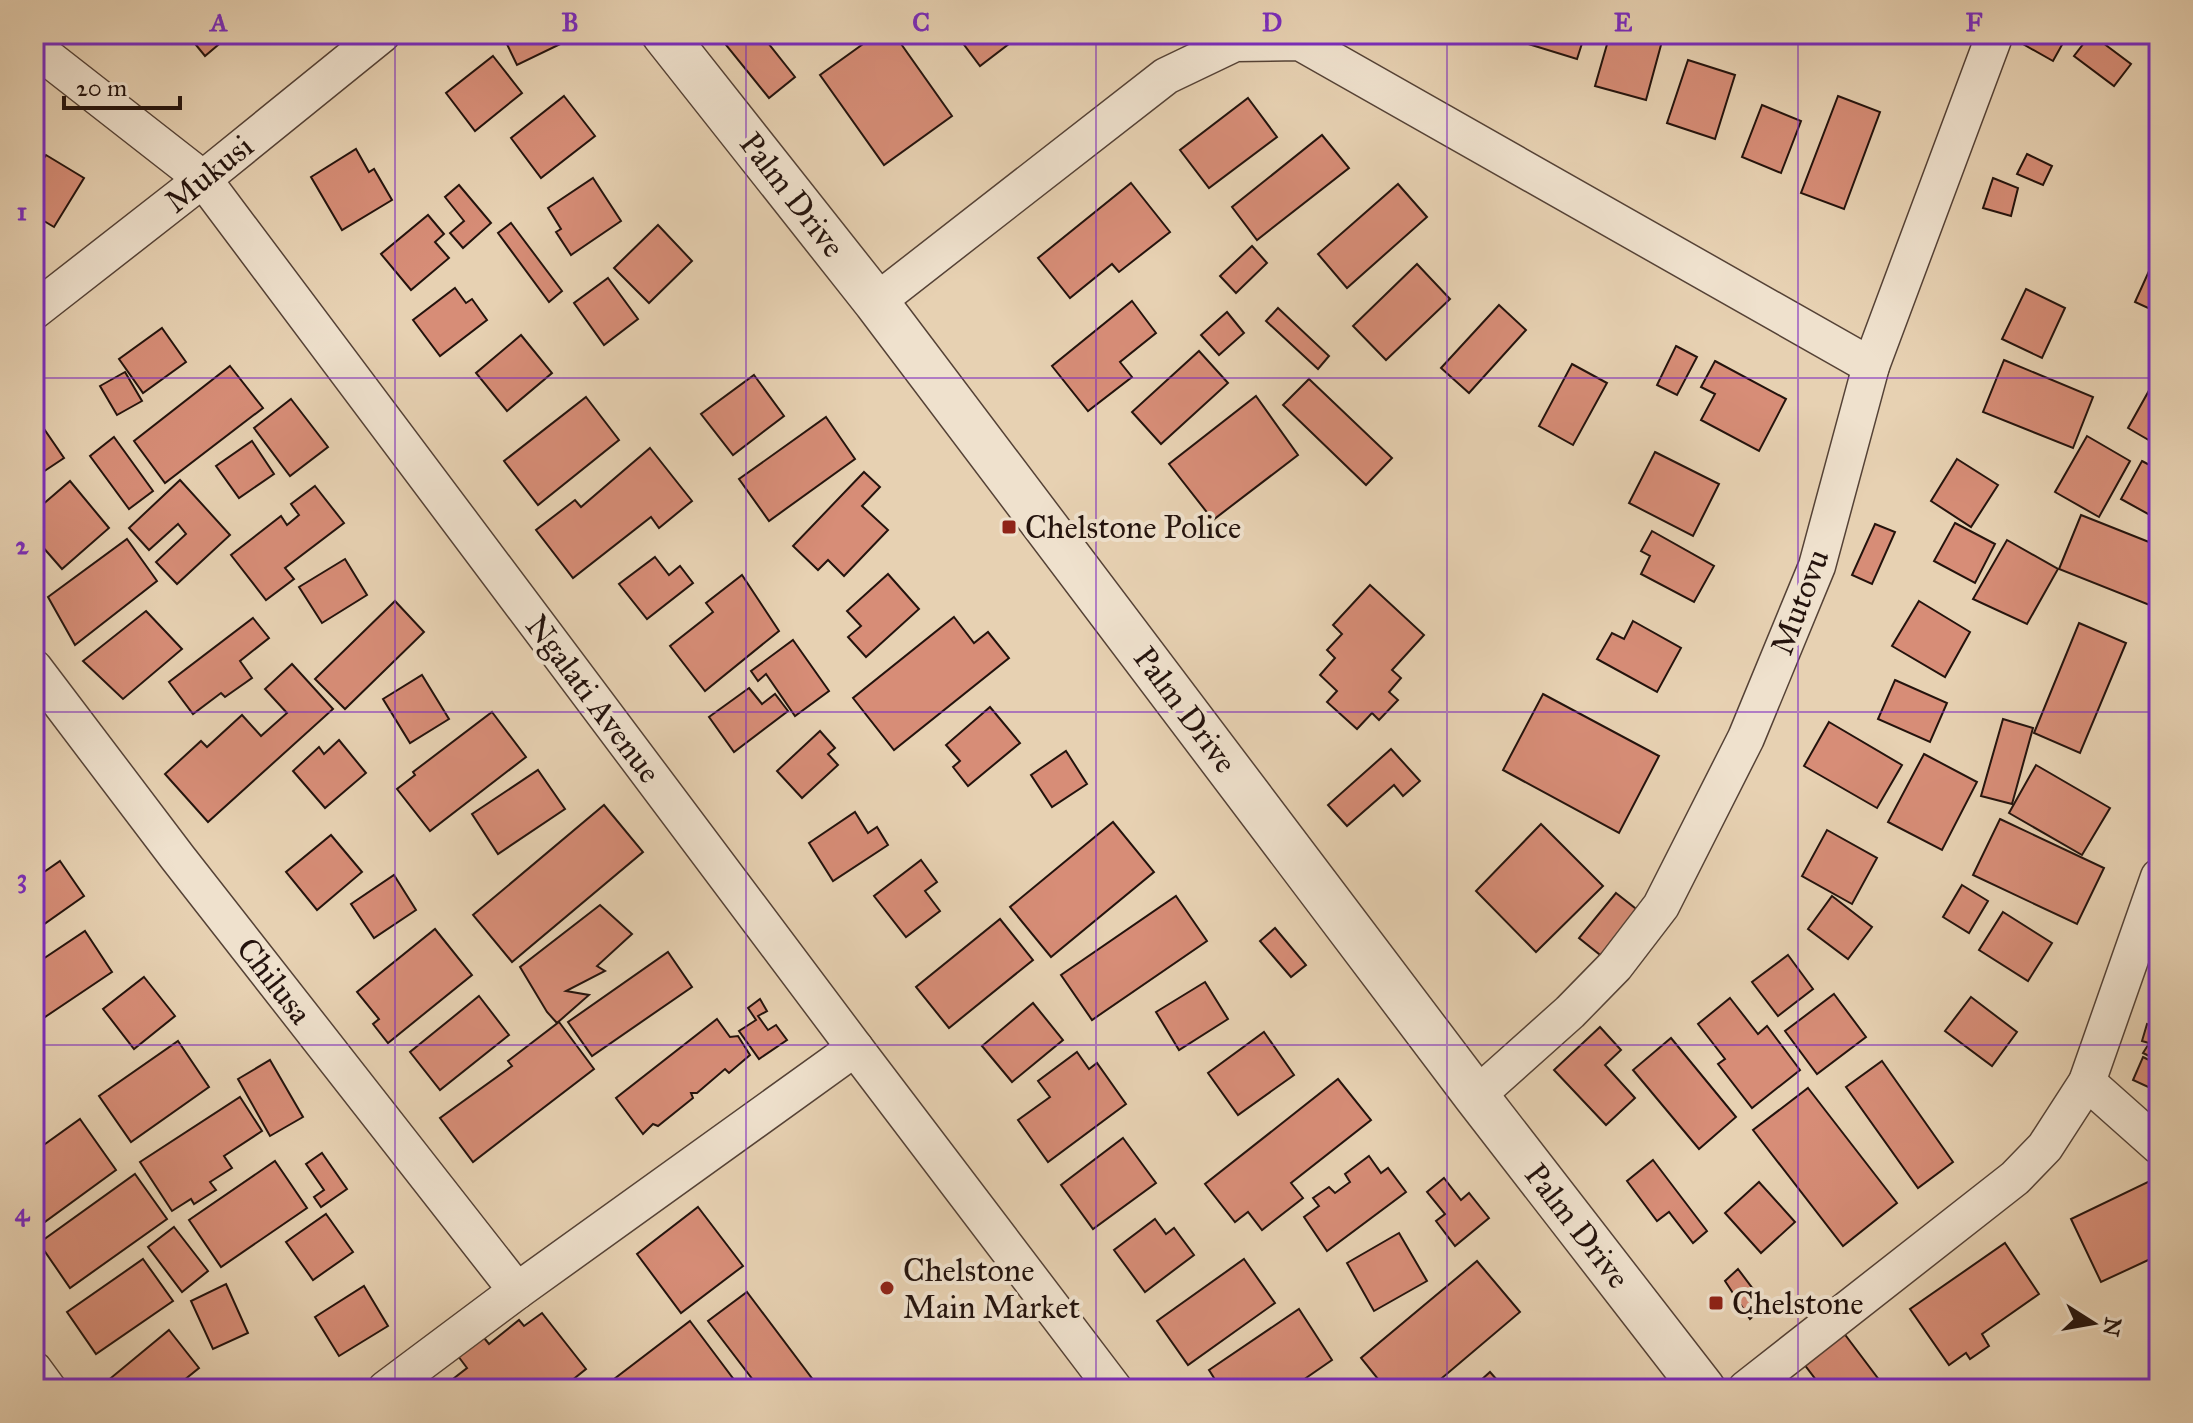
<svg xmlns="http://www.w3.org/2000/svg" width="2193" height="1423" font-family="'IM FELL Great Primer',serif">
<rect width="100%" height="100%" fill="#e7d1b2"/>
<filter id="stains"><feTurbulence type="fractalNoise" baseFrequency=".0025" numOctaves="4"/><feColorMatrix values="0 0 0 0 .2 0 0 0 0 .09 0 0 0 0 .02 0 0 0 .5 -.17"/></filter>
<radialGradient id="worn" r=".72"><stop offset=".6" stop-color="#630" stop-opacity="0"/><stop offset="1" stop-color="#630" stop-opacity=".3"/></radialGradient>
<!-- building -->
<g fill="#d78d77" stroke="#24130d" stroke-width="2">
<path d="M187,34H231L205,56Z"/>
<path d="M508,34H581L517,65L503,36Z"/>
<path d="M740,34H761L795,77L769,98L726,45Z"/>
<path d="M877,34H894L952,116L884,165L820,75Z"/>
<path d="M956,34H1009L1014,40L980,66Z"/>
<path d="M1527,34H1585L1577,59L1525,43Z"/>
<path d="M1610,34H1664L1646,100L1595,86Z"/>
<path d="M1886,34H1909L1907,42Z"/>
<path d="M2017,34H2068L2053,61L2014,39Z"/>
<path d="M2091,34L2131,64L2114,86L2074,56Z"/>
<path d="M493,56L522,93L475,131L446,93Z"/>
<path d="M1688,60L1735,75L1715,139L1667,123Z"/>
<path d="M564,96L595,136L541,178L511,138Z"/>
<path d="M1838,96L1880,112L1844,209L1801,193Z"/>
<path d="M1248,98L1277,137L1209,188L1180,150Z"/>
<path d="M1762,105L1801,121L1781,173L1742,157Z"/>
<path d="M1322,135L1349,168L1257,240L1232,207Z"/>
<path d="M356,149L369,172L374,169L392,200L342,230L311,177Z"/>
<path d="M2027,154L2052,166L2043,185L2017,174Z"/>
<path d="M46,155L84,178L54,227L34,215V174Z"/>
<path d="M593,178L621,221L571,255L556,232L561,229L548,208Z"/>
<path d="M1993,178L2018,188L2011,216L1983,208Z"/>
<path d="M1131,183L1170,232L1119,272L1112,264L1070,298L1038,258Z"/>
<path d="M1398,184L1427,217L1347,288L1318,254Z"/>
<path d="M459,185L491,223L463,248L450,233L464,221L445,197Z"/>
<path d="M428,215L444,234L435,242L449,258L411,290L381,254Z"/>
<path d="M511,223L562,291L549,302L498,233Z"/>
<path d="M658,225L692,261L649,303L614,268Z"/>
<path d="M1252,246L1267,263L1236,293L1220,276Z"/>
<path d="M2159,249V313L2135,302Z"/>
<path d="M1417,264L1450,299L1386,360L1353,326Z"/>
<path d="M608,278L638,319L604,345L574,303Z"/>
<path d="M455,288L466,303L472,299L487,320L440,356L413,320Z"/>
<path d="M2026,289L2065,308L2042,358L2002,339Z"/>
<path d="M1132,301L1156,333L1120,362L1132,377L1088,411L1052,366Z"/>
<path d="M1499,305L1526,330L1469,393L1441,368Z"/>
<path d="M1278,308L1329,356L1318,369L1266,321Z"/>
<path d="M1227,312L1244,333L1219,355L1201,335Z"/>
<path d="M162,328L186,362L143,393L119,359Z"/>
<path d="M521,335L552,373L507,411L476,373Z"/>
<path d="M1676,346L1697,357L1677,395L1657,385Z"/>
<path d="M1199,351L1228,383L1161,444L1132,412Z"/>
<path d="M2004,360L2093,397L2073,448L1983,412Z"/>
<path d="M1715,361L1786,399L1759,451L1701,420L1715,394L1701,387Z"/>
<path d="M1572,364L1607,383L1573,445L1539,426Z"/>
<path d="M230,366L263,408L165,483L134,441Z"/>
<path d="M125,372L142,401L117,415L100,386Z"/>
<path d="M754,375L784,416L733,455L701,414Z"/>
<path d="M2156,378L2159,380V446L2128,428Z"/>
<path d="M1309,379L1392,458L1366,485L1283,405Z"/>
<path d="M1256,396L1298,455L1213,520L1169,464Z"/>
<path d="M586,397L619,440L538,505L504,461Z"/>
<path d="M291,399L328,447L290,476L254,428Z"/>
<path d="M826,417L855,459L769,521L739,479Z"/>
<path d="M40,423L64,458L34,478V428Z"/>
<path d="M2087,436L2130,461L2099,517L2055,492Z"/>
<path d="M114,437L153,491L129,509L90,456Z"/>
<path d="M252,441L274,474L239,498L216,466Z"/>
<path d="M650,448L692,501L659,528L651,517L573,578L536,530L575,500L581,507Z"/>
<path d="M1655,452L1719,484L1693,536L1629,503Z"/>
<path d="M1957,459L1998,485L1971,527L1931,501Z"/>
<path d="M2142,461L2159,470V520L2121,499Z"/>
<path d="M864,472L880,487L862,506L888,530L844,576L828,560L818,570L793,546Z"/>
<path d="M180,480L230,535L177,584L156,562L186,534L178,524L149,550L129,528Z"/>
<path d="M70,481L109,528L62,569L34,537V512Z"/>
<path d="M315,486L344,523L285,568L294,579L266,600L231,555L281,516L287,525L299,515L291,504Z"/>
<path d="M2081,515L2159,546V589L2152,606L2059,569Z"/>
<path d="M1955,523L1995,544L1975,583L1934,561Z"/>
<path d="M1875,524L1895,532L1872,584L1852,575Z"/>
<path d="M1652,531L1714,566L1694,602L1641,574L1650,556L1641,551Z"/>
<path d="M127,539L157,581L75,645L48,597Z"/>
<path d="M2007,540L2058,569L2027,624L1973,599Z"/>
<path d="M655,557L669,575L680,566L693,583L647,619L619,584Z"/>
<path d="M345,559L367,595L322,623L299,587Z"/>
<path d="M888,574L919,609L866,657L848,637L861,626L847,611Z"/>
<path d="M742,575L779,631L705,691L670,646L713,612L706,603Z"/>
<path d="M1370,585L1424,635L1392,670L1401,678L1389,692L1398,700L1379,720L1372,713L1357,729L1327,702L1337,691L1320,675L1335,658L1327,650L1342,634L1333,625Z"/>
<path d="M395,601L424,632L345,709L315,679Z"/>
<path d="M1919,601L1970,632L1945,677L1892,646Z"/>
<path d="M146,611L182,649L123,699L83,661Z"/>
<path d="M954,617L974,643L988,632L1009,658L894,750L853,698Z"/>
<path d="M253,618L269,638L240,661L252,678L225,697L221,693L193,714L169,682Z"/>
<path d="M1633,621L1681,648L1657,692L1597,659L1612,633L1624,639Z"/>
<path d="M2079,623L2126,643L2080,753L2034,733Z"/>
<path d="M793,640L829,691L795,716L766,674L758,681L751,671Z"/>
<path d="M292,664L333,709L208,822L165,774L201,741L207,747L242,715L261,736L287,713L265,689Z"/>
<path d="M422,675L449,719L410,743L383,699Z"/>
<path d="M1895,680L1947,703L1930,742L1878,719Z"/>
<path d="M749,688L762,704L775,694L788,711L734,752L709,717Z"/>
<path d="M1543,694L1659,756L1619,833L1503,770Z"/>
<path d="M990,707L1020,743L968,786L953,767L960,761L946,745Z"/>
<path d="M492,712L526,757L430,831L397,789L415,775L413,772Z"/>
<path d="M2003,719L2033,728L2012,804L1981,796Z"/>
<path d="M1829,722L1902,765L1877,808L1804,766Z"/>
<path d="M820,731L835,748L828,754L838,765L802,798L777,771Z"/>
<path d="M339,740L366,773L325,808L293,771L319,747L324,754Z"/>
<path d="M1391,749L1420,781L1403,796L1394,785L1347,826L1328,805Z"/>
<path d="M1066,751L1087,784L1052,807L1031,775Z"/>
<path d="M1924,754L1977,782L1942,850L1888,822Z"/>
<path d="M2036,765L2110,808L2082,855L2009,813Z"/>
<path d="M538,770L565,809L498,854L472,814Z"/>
<path d="M604,805L643,852L512,962L473,915Z"/>
<path d="M855,812L868,833L877,827L888,845L833,881L809,843Z"/>
<path d="M2000,819L2104,868L2077,924L1973,875Z"/>
<path d="M1113,822L1154,872L1051,957L1010,907Z"/>
<path d="M1541,824L1603,886L1536,952L1476,891Z"/>
<path d="M1827,830L1877,858L1852,904L1802,876Z"/>
<path d="M331,835L362,872L317,910L286,872Z"/>
<path d="M921,860L937,882L925,891L940,911L906,937L874,896Z"/>
<path d="M60,861L84,896L40,927L34,919V879Z"/>
<path d="M394,875L416,910L374,938L351,904Z"/>
<path d="M1962,885L1988,901L1969,933L1943,917Z"/>
<path d="M1616,893L1640,912L1604,958L1579,938Z"/>
<path d="M1176,896L1207,941L1092,1020L1061,975Z"/>
<path d="M1832,896L1872,927L1848,959L1808,929Z"/>
<path d="M600,905L632,934L597,966L605,971L566,991L589,995L557,1023L547,1012L520,967Z"/>
<path d="M2003,912L2052,943L2028,981L1979,950Z"/>
<path d="M1000,919L1033,960L949,1028L916,987Z"/>
<path d="M1275,928L1306,965L1291,977L1260,941Z"/>
<path d="M435,929L472,975L388,1043L373,1024L379,1019L357,992Z"/>
<path d="M85,931L112,972L45,1017L34,1000V965Z"/>
<path d="M668,952L692,987L592,1056L568,1022Z"/>
<path d="M1788,955L1813,989L1778,1016L1752,982Z"/>
<path d="M144,977L175,1016L134,1049L103,1009Z"/>
<path d="M1205,982L1228,1019L1179,1050L1156,1012Z"/>
<path d="M1834,994L1866,1037L1817,1074L1785,1031Z"/>
<path d="M479,996L509,1035L440,1090L410,1052Z"/>
<path d="M1971,997L2017,1032L1992,1066L1945,1031Z"/>
<path d="M1730,998L1758,1034L1767,1026L1800,1070L1752,1108L1718,1064L1725,1059L1698,1024Z"/>
<path d="M760,999L767,1011L758,1016L768,1030L776,1025L787,1040L759,1059L739,1031L756,1020L748,1008Z"/>
<path d="M1033,1003L1063,1040L1012,1082L982,1046Z"/>
<path d="M717,1019L730,1037L738,1036L750,1055L729,1073L725,1069L697,1093H691L693,1098L658,1126L653,1124L643,1134L616,1098Z"/>
<path d="M559,1022L594,1069L473,1162L440,1118L512,1066L508,1061Z"/>
<path d="M2147,1024L2159,1028V1046L2142,1041Z"/>
<path d="M1600,1027L1621,1050L1605,1065L1635,1098L1606,1125L1554,1070Z"/>
<path d="M1264,1032L1294,1075L1238,1115L1208,1073Z"/>
<path d="M1671,1038L1736,1117L1699,1149L1633,1070Z"/>
<path d="M178,1041L209,1087L131,1142L99,1096Z"/>
<path d="M2148,1045L2159,1051V1061L2143,1053Z"/>
<path d="M1077,1052L1089,1069L1097,1063L1126,1104L1048,1162L1018,1120L1050,1097L1038,1081Z"/>
<path d="M2143,1057L2159,1065V1092L2133,1080Z"/>
<path d="M270,1060L303,1117L270,1136L238,1079Z"/>
<path d="M1882,1061L1953,1162L1918,1188L1846,1087Z"/>
<path d="M1338,1079L1371,1120L1291,1183L1303,1198L1262,1230L1248,1212L1235,1222L1205,1184Z"/>
<path d="M1808,1088L1897,1203L1843,1246L1753,1130Z"/>
<path d="M240,1097L262,1131L224,1156L232,1168L210,1182L216,1190L194,1204L191,1199L172,1211L140,1162Z"/>
<path d="M80,1119L116,1170L42,1224L34,1213V1152Z"/>
<path d="M1123,1138L1156,1183L1093,1229L1061,1185Z"/>
<path d="M322,1153L347,1189L321,1207L314,1197L324,1190L306,1164Z"/>
<path d="M1369,1156L1381,1173L1388,1168L1406,1192L1327,1251L1304,1217L1319,1206L1313,1198L1329,1187L1335,1193L1350,1182L1345,1174Z"/>
<path d="M1653,1160L1707,1231L1693,1243L1669,1212L1657,1221L1627,1181Z"/>
<path d="M275,1161L307,1208L221,1267L189,1220Z"/>
<path d="M135,1174L167,1219L70,1288L39,1243Z"/>
<path d="M1444,1178L1461,1200L1469,1193L1489,1218L1455,1246L1436,1221L1445,1214L1427,1192Z"/>
<path d="M2154,1179L2159,1190V1255L2101,1282L2071,1219Z"/>
<path d="M1759,1182L1795,1222L1761,1253L1725,1213Z"/>
<path d="M698,1207L743,1266L681,1313L637,1254Z"/>
<path d="M326,1214L353,1252L313,1280L286,1242Z"/>
<path d="M1155,1219L1166,1234L1174,1228L1194,1255L1145,1292L1114,1250Z"/>
<path d="M174,1227L208,1271L182,1292L148,1247Z"/>
<path d="M1399,1233L1427,1281L1374,1311L1347,1263Z"/>
<path d="M2005,1243L2039,1294L1982,1334L1989,1346L1970,1359L1966,1353L1949,1365L1910,1309Z"/>
<path d="M143,1259L173,1301L96,1354L67,1312Z"/>
<path d="M1244,1259L1275,1303L1188,1365L1157,1321Z"/>
<path d="M1477,1261L1520,1312L1429,1389H1386L1361,1358Z"/>
<path d="M1738,1269L1765,1305L1750,1319L1725,1281Z"/>
<path d="M226,1284L248,1333L213,1349L191,1301Z"/>
<path d="M364,1286L388,1326L339,1356L315,1317Z"/>
<path d="M747,1292L820,1389H760L708,1321Z"/>
<path d="M1299,1309L1332,1360L1290,1389H1221L1209,1370Z"/>
<path d="M542,1313L586,1369L561,1389H440L467,1368L452,1348L476,1328L489,1344L519,1320L524,1326Z"/>
<path d="M690,1321L741,1389H693L689,1384L682,1389H601Z"/>
<path d="M1840,1328L1886,1389H1823L1804,1364Z"/>
<path d="M169,1330L199,1368L173,1389H112L106,1382Z"/>
<path d="M1490,1372L1505,1389H1471Z"/>
<path d="M1621,1381L1627,1389H1611Z"/>
</g>
<g fill="none" stroke-linecap="round" stroke-linejoin="round">
<!-- minor casing -->
<g stroke="#554236" stroke-width="39">
<g id="minor">
<path d="M34,47L203,179L855,1048L1114,1389"/>
<path d="M876,302L1166,76L1235,43L1300,42L1871,366"/>
<path d="M34,311L203,179L382,34"/>
<path d="M34,668L178,858L517,1291"/>
<path d="M2087,1082L2159,1146"/>
<path d="M1476,1096L1570,1012L1615,966L1661,906L1746,738L1817,566L1871,366L1995,34"/>
<path d="M34,1370L48,1389"/>
<path d="M386,1389L517,1291L855,1048"/>
<path d="M1746,1389L2015,1178L2045,1147L2087,1082L2159,877"/>
</g>
</g>
<!-- tertiary casing -->
<g stroke="#554236" stroke-width="47">
<path id="tertiary" d="M664,34L876,302L1476,1096L1703,1389"/>
</g>
<!-- minor -->
<use href="#minor" stroke="#efe1cd" stroke-width="36"/>
<!-- tertiary -->
<use href="#tertiary" stroke="#efe1cd" stroke-width="44"/>
</g>
<!-- grid -->
<path fill="none" stroke="#7b2cbf" stroke-width="2" stroke-opacity="0.55" d="M395,34V1389M746,34V1389M1096,34V1389M1447,34V1389M1798,34V1389M34,378H2159M34,712H2159M34,1045H2159"/>
<!-- markers -->
<g fill="#8f2418" stroke="#efe1cd" stroke-width="3">
<rect x="1001" y="519" width="16" height="16" rx="4"/>
<circle cx="887" cy="1288" r="8"/>
<rect x="1708" y="1295" width="16" height="16" rx="4"/>
</g>
<g text-anchor="middle" dominant-baseline="central" stroke-width="8" stroke-linejoin="round" paint-order="stroke">
<!-- street labels -->
<g font-size="32" fill="#24130d" stroke="#efe1cd">
<text transform="translate(209 174) rotate(-39)">Mukusi</text>
<text transform="translate(792 195) rotate(52)">Palm Drive</text>
<text transform="translate(1800 602) rotate(-69)">Mutovu</text>
<text transform="translate(593 699) rotate(53)">Ngalati Avenue</text>
<text transform="translate(1185 710) rotate(53)">Palm Drive</text>
<text transform="translate(274 981) rotate(52)">Chilusa</text>
<text transform="translate(1577 1226) rotate(52)">Palm Drive</text>
</g>
<!-- poi labels -->
<g font-size="32" fill="#24130d" stroke="#efe1cd" text-anchor="start">
<text x="1025" y="527">Chelstone Police</text>
<text x="903" y="1270">Chelstone<tspan x="903" dy="37">Main Market</tspan></text>
<text x="1732" y="1303">Chelstone</text>
</g>
</g>
<!-- margin -->
<rect width="2193" height="1423" fill="none" stroke="#e7d1b2" stroke-width="88"/>
<!-- north arrow -->
<g transform="translate(2093 1323) rotate(101)" stroke="#efe1cd" stroke-width="6" paint-order="stroke">
<path d="M0-6L14 30L0 20L-14 30Z" fill="#24130d"/>
<text y="-12" font-size="22" font-weight="bold" text-anchor="middle" fill="#24130d">N</text>
</g>
<!-- scale -->
<path d="M64 96v12h116v-12" fill="none" stroke="#24130d" stroke-width="4"/>
<text x="76" y="96" font-size="24" fill="#24130d" stroke="#efe1cd" stroke-width="6" paint-order="stroke">20 m</text>
<rect x="44" y="44" width="2105" height="1335" fill="none" stroke="#7b2cbf" stroke-width="3"/>
<g font-size="26" text-anchor="middle" font-weight="bold" fill="#7b2cbf">
<text x="219" y="31">A</text>
<text x="570" y="31">B</text>
<text x="921" y="31">C</text>
<text x="1272" y="31">D</text>
<text x="1623" y="31">E</text>
<text x="1974" y="31">F</text>
<text x="22" y="220">1</text>
<text x="22" y="554">2</text>
<text x="22" y="887">3</text>
<text x="22" y="1221">4</text>
</g>
<rect width="100%" height="100%" filter="url(#stains)"/>
<rect width="100%" height="100%" fill="url(#worn)"/>
</svg>
